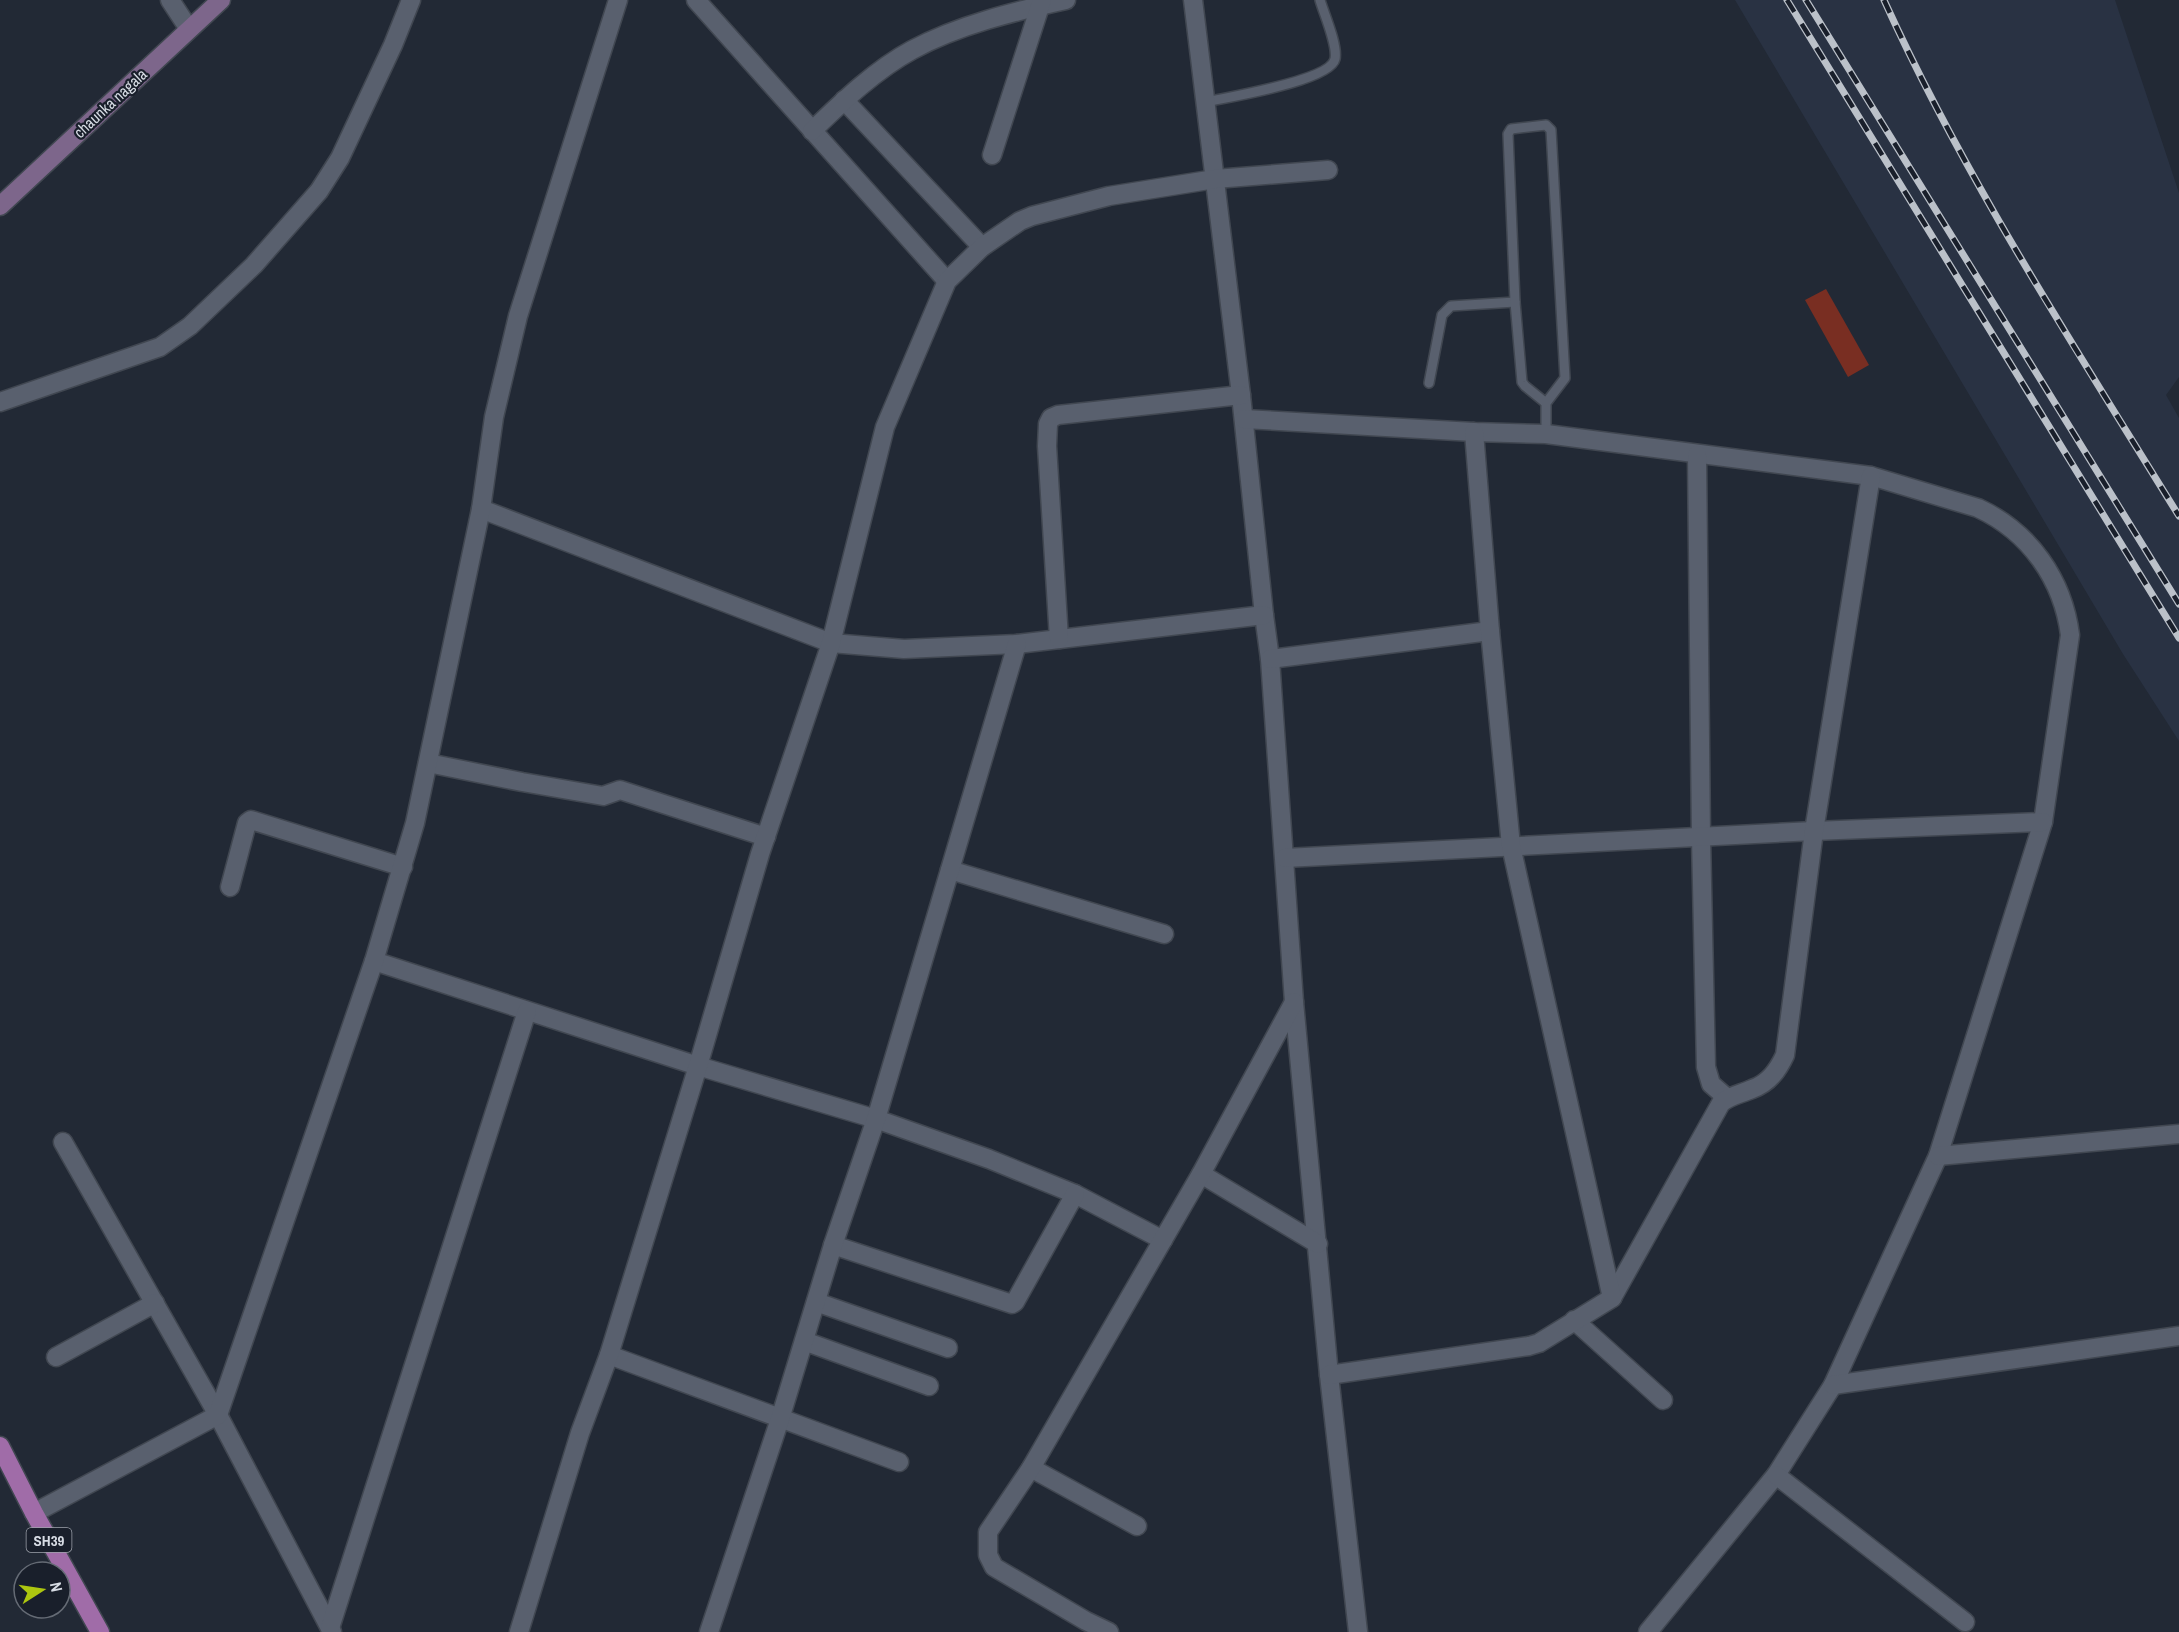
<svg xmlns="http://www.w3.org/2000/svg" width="2179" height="1632" font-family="'Archivo Narrow',sans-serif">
<rect width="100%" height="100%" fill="#222935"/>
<!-- built -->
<path fill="#293243" d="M1735,0H2115L2179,193V377L2166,395L2179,418V741L2123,654Z"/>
<!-- building -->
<path fill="#792e22" d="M1826,289L1869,365L1848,377L1805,300Z"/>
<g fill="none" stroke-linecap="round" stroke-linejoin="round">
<!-- service casing -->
<g stroke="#414751" stroke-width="12">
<g id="service">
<path d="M1206,102C1228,97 1330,81 1335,59C1338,45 1324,14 1320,0"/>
<path d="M1429,383L1442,315L1451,306L1515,302"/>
<path d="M1546,434V403L1565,378L1551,130L1546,125L1511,129L1508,134L1515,302L1522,382L1525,386L1546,403"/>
</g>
</g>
<!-- minor casing -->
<g stroke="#414751" stroke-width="21">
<g id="minor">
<path d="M170,0L189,29"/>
<path d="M696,0L947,281"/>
<path d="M1193,0L1241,395L1264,615L1270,659L1294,1002L1329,1375L1358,1632"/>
<path d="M844,100L982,247"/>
<path d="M812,131C842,102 875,70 912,50C958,25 1016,11 1066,0"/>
<path d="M992,155L1042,0"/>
<path d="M0,402L160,347L190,326L254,265L319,191L340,158L393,45L411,0"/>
<path d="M1244,419L1474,432L1546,434L1871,476L1978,508C2030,532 2063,580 2070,635L2043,822L1938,1156L1833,1385L1776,1475L1648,1632"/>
<path d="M1697,455L1701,838L1706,1067L1711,1084L1727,1098"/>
<path d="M481,509L831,643L904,649L1017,644L1264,615"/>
<path d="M1059,639L1047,446L1048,424L1051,418L1058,415L1241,395"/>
<path d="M1270,659L1490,631"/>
<path d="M428,763L522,782L603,796L620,790L766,837"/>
<path d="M1285,858L1814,831L2043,822"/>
<path d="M950,870L1164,934"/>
<path d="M230,887L247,823L251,820L403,867"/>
<path d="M374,961L698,1066L876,1119L989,1159L1075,1194L1163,1240"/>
<path d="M63,1142L218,1415L332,1632"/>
<path d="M1938,1156L2179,1134"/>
<path d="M1201,1174L1318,1244"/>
<path d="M833,1245L1012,1304L1015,1302L1075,1194"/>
<path d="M1612,1298L1721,1103C1731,1095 1741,1094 1752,1089C1769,1083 1778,1070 1785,1055L1814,831L1871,476"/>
<path d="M816,1302L948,1348"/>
<path d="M1574,1320L1663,1400"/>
<path d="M804,1341L929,1386"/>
<path d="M609,1355L899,1462"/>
<path d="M56,1357L155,1303"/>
<path d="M1329,1375L1529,1346L1539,1343L1612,1298L1511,846L1490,631L1474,432"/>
<path d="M1833,1385L2179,1336"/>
<path d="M1031,1468L1137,1526"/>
<path d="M1776,1475L1965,1622"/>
<path d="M34,1513L218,1415L374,961L415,823L481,509L494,417L518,316L618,0"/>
<path d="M330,1628L527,1011"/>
<path d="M519,1632L580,1433L609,1355L698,1066L760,854L831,643L885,427L947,281L982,247L1020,221L1032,216L1109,196L1215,179L1328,170"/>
<path d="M709,1632L780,1419L833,1245L876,1119L1017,644"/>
<path d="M1109,1632L1086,1621L994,1567L988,1555V1532L1031,1468L1201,1174L1294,1002"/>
</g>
</g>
<!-- secondary casing -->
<g stroke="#414751" stroke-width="21">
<path id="secondary" d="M0,206L221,0"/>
</g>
<!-- primary casing -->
<g stroke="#414751" stroke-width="21">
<path id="primary" d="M0,1446L34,1513L100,1632"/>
</g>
<!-- service -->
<use href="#service" stroke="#59606e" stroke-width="9"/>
<!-- minor -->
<use href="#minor" stroke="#59606e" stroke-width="18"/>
<!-- secondary -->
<use href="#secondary" stroke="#7d668b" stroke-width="18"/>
<!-- primary -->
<use href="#primary" stroke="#a06ca8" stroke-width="18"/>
<!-- rail casing -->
<g stroke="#bbc1c9" stroke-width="7">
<g id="rail">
<path d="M1787,0L2179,638"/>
<path d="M1806,0L2179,604"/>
<path d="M1884,0C1966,181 2075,347 2179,516"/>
</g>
</g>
<!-- rail -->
<use href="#rail" stroke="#191f2b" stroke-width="4.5" stroke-dasharray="14" stroke-linecap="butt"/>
</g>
<g text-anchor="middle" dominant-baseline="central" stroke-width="4.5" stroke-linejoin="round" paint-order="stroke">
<!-- shield labels -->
<rect fill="#191f2b" stroke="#9ea3ac" stroke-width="1.5" x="26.5" y="1528" width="45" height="24" rx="4.5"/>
<g font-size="15" font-weight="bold" fill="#d7dce4">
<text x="49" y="1540">SH39</text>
</g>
<!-- street labels -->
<g font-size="16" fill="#d7dce4" stroke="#191f2b">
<text transform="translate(110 103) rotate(-43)">chaunka nagala</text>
</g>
</g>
<!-- north arrow -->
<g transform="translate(42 1590) rotate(78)"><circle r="28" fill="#191f2b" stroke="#656b75" stroke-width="1.5"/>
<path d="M0-4.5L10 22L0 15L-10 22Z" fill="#adc610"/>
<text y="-9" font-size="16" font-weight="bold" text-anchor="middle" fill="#d7dce4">N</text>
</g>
</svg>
